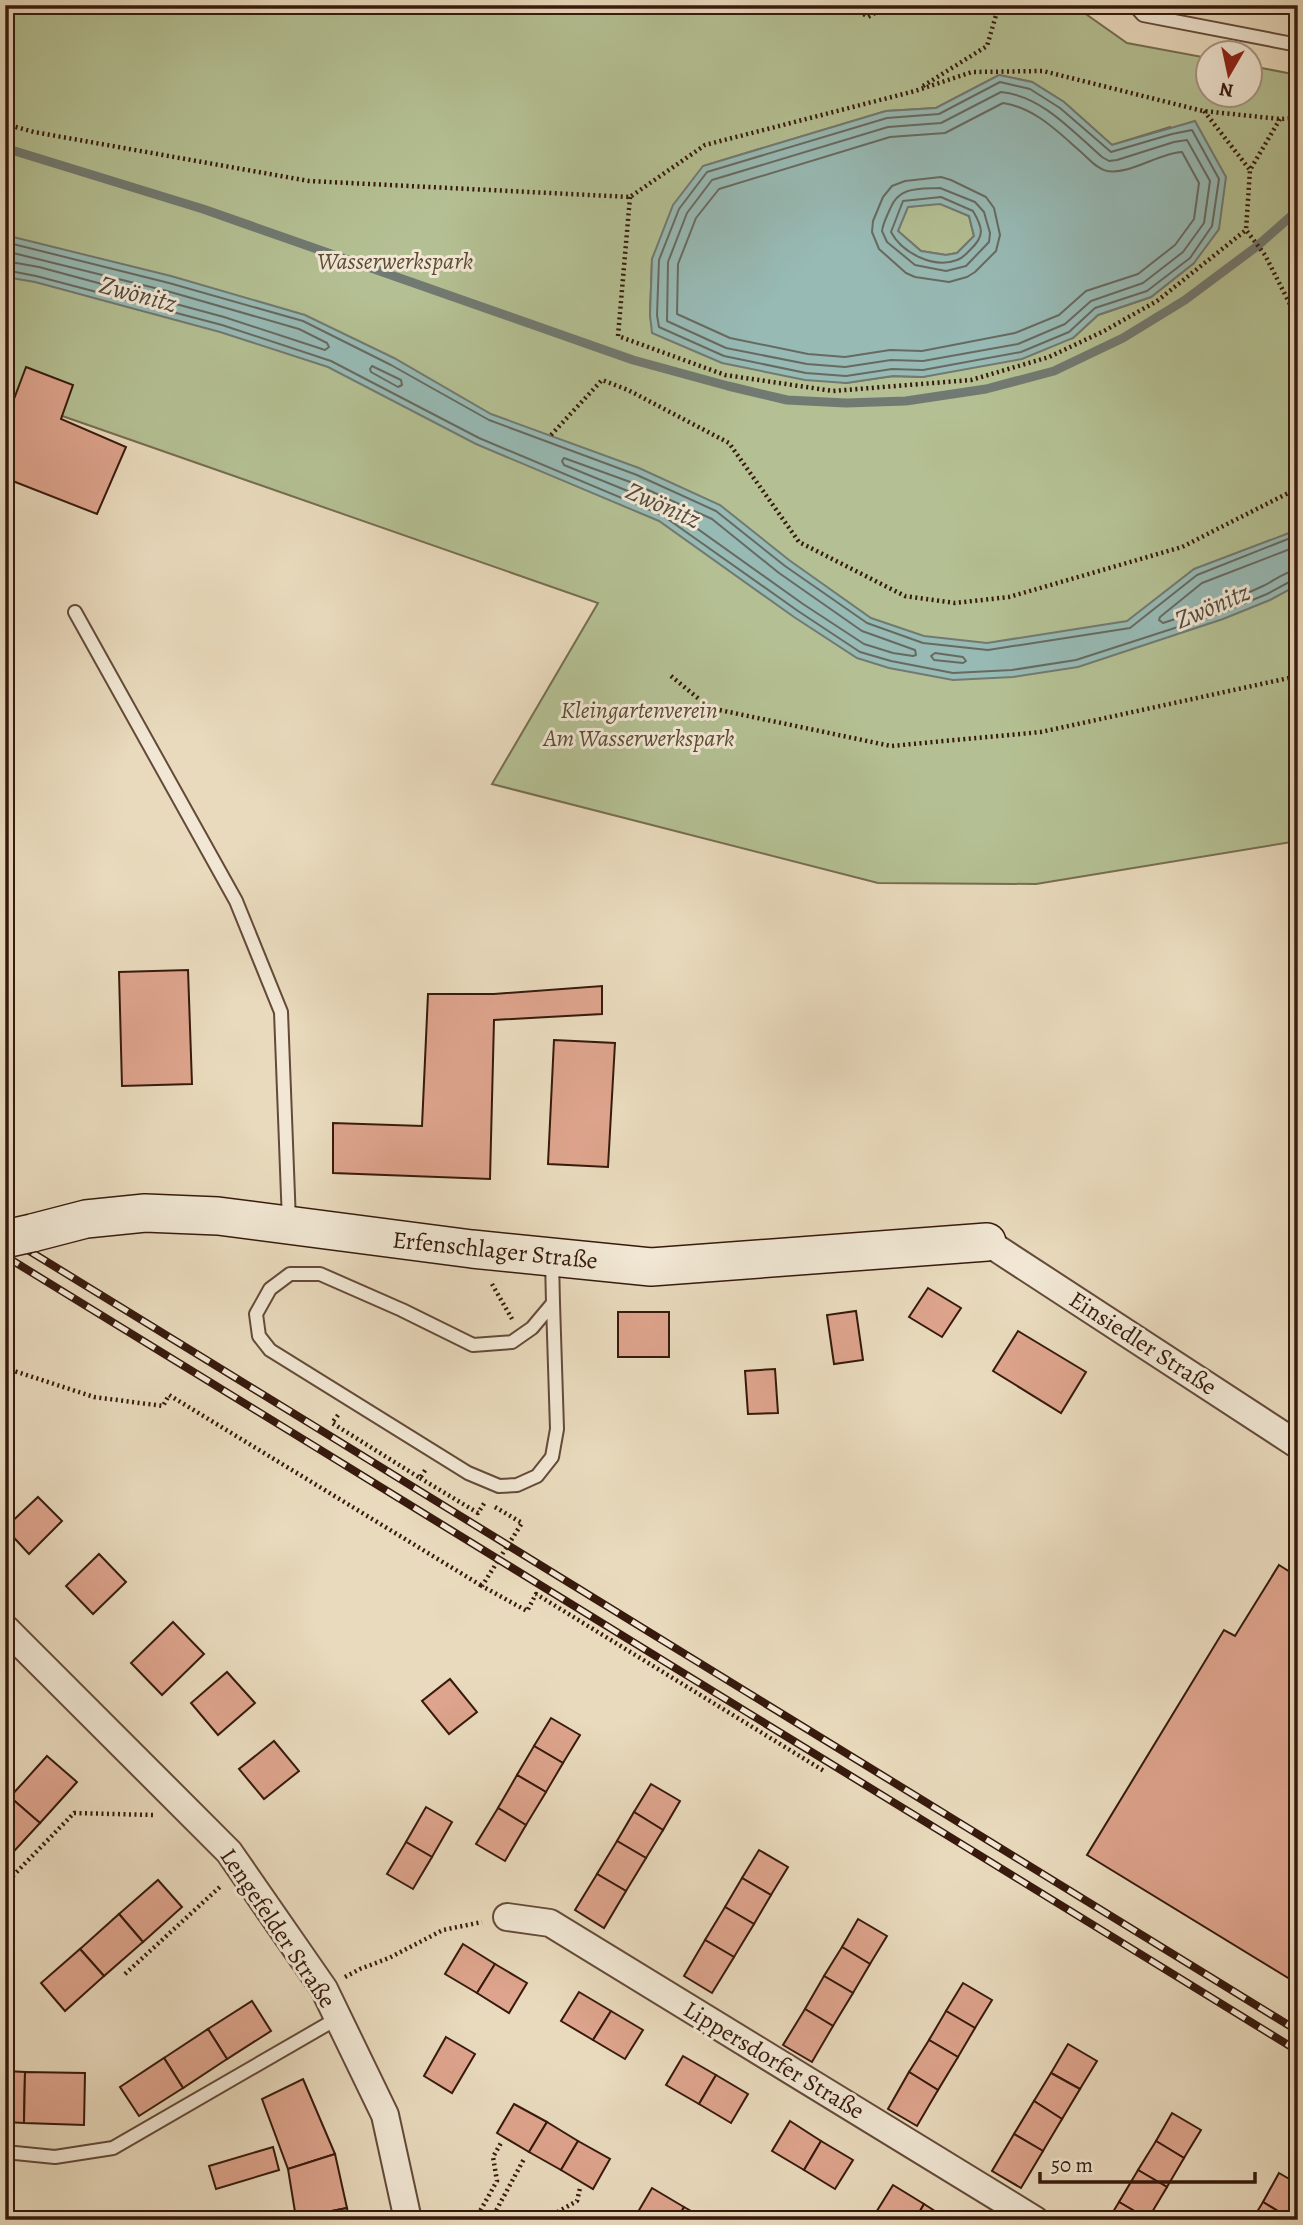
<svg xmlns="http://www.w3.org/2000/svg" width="1303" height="2225" font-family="Alegreya,serif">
<rect width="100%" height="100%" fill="#e9dabd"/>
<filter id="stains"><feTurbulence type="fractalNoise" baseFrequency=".00286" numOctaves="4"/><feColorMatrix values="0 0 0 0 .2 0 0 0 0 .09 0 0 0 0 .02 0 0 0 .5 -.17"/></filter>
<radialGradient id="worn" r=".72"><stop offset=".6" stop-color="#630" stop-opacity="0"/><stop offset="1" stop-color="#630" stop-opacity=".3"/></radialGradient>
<!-- green -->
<g fill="#b4c093" stroke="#766d50" stroke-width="2" fill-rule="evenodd">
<path d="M5,5H1073L1127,43L1208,58V94H1250L1251,66L1298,75V841L1036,884L878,883L492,784L598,603L5,396ZM999,75L1032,82L1064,102L1112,145L1170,127L1194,263L1151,297L1098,315L1073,338L923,377L893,376L846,383L653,333L650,315L652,259L703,166L886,111L936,108Z"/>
<path d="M940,203L969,216L974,236L957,253L946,255L921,251L898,231L907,207Z"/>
</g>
<!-- water -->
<g fill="#97bab5" stroke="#717a72" stroke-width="2" fill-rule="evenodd">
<path d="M999,75L1032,82L1064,102L1112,145L1195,121L1226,177L1219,229L1194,263L1151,297L1098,315L1073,338L1022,359L923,377L893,376L846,383L805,380L722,363L652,333L650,315L652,259L673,205L703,166L886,111L936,108ZM940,204L969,216L974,236L957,253L946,255L921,251L898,231L908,207Z"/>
<path d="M5,235L171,276L305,315L394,358L491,414L639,468L720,505L789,560L871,618L924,636L987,643L1127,621L1194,569L1289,533L1298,527V585L1270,600L1223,619L1078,667L1013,677L953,680L889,668L857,658L794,617L659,521L476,444L328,367L220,332L35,282L5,277Z"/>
</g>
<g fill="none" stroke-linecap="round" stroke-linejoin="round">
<!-- shore -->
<g stroke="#676a61" stroke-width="2">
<path d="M1000,82L1030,89L1060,108L1111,152L1172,134L1192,130L1219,179L1212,226L1190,258L1147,291L1095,308L1069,332L1021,352L923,370L892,369L846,376L806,373L724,356L659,327L657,315L659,260L679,209L707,172L887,118L939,114Z"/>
<path d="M1001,92C1042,96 1072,131 1102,157L1109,161L1117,160L1174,142L1187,140L1210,181L1204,223L1183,252L1143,283L1091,301L1065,324L1018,344L923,361L891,360L845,367L807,364L726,348L667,321L668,262L687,213L712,180L888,127L941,123Z"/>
<path d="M1003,103C1035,108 1057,131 1081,152C1089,159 1097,169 1107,171C1130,175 1159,153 1182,152L1199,183L1194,219L1175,245L1138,274L1086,291L1059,315L1015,333L922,351L890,350L845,357L808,354L730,338L677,314L678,264L696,218L719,189L890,137L945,133Z"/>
<path d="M941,177L951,180L986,197L994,208L1000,235L996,251L975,272L967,277L949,282L915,277L906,273L879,249L872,232L873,221L883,197L892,186L905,181Z"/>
<path d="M940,188L975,202L984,212L990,233L989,242L966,266L946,271L915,265L887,242L882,231C883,223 887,216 890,209C899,186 919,189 940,188Z"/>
<path d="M941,197L973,211C983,228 985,236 970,250C966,254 963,258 957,260C934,269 902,253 891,232L903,201Z"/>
<path d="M5,242L169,283L303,321L391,365L489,420L637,475L716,511L785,566L867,623L923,643L988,650L1130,628L1197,575L1298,535"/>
<path d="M5,251L167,291L299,329L327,343L329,347L325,350L224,317L39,267L5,261"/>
<path d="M5,270L36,276L222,325L331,361L479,438L662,515L798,611L860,652L891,661L953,673L1012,670L1076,660L1221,613L1267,594L1293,580L1298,579"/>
<path d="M372,366L401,380L402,385L398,387L371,372L370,369Z"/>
<path d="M564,458L633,483L712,519L779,573L862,631L915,650L916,655L913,656L893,653L864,644L803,604L667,507L564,465L562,461Z"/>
<path d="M1298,546L1202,583L1160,617L1159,620L1163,623C1197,612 1231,601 1263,586C1274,581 1285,571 1298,570"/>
<path d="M935,653L963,657L966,661L963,663L934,660L931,656Z"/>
</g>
<!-- stream -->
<path stroke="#717a72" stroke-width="9" d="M5,148L203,209L633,360L728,386L787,400L846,403L906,401L986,389L1054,371L1123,338L1185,300L1256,247L1298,210"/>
</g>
<!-- building -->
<g fill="#dea48d" stroke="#371a0d" stroke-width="2">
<path d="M26,367L73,385L61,419L126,447L97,514L5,478V423Z"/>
<path d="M188,970L192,1084L122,1086L119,972Z"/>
<path d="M602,986V1014L494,1020L490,1179L333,1173V1123L422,1126L428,994H494Z"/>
<path d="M554,1040L615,1043L608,1167L548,1164Z"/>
<path d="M928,1288L961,1308L942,1337L909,1317Z"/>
<path d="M856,1311L863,1360L834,1364L827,1315Z"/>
<rect x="618" y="1312" width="51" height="45"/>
<path d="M1018,1331L1086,1372L1061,1413L993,1371Z"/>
<path d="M775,1369L778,1413L748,1414L745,1371Z"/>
<path d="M38,1497L62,1521L29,1554L5,1528Z"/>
<path d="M99,1554L126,1582L93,1614L66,1586Z"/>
<path d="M1279,1565L1298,1577V1984L1087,1855L1224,1630L1235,1636Z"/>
<path d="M173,1622L204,1654L162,1695L131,1663Z"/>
<path d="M227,1672L255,1703L218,1735L191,1703Z"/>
<path d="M450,1679L477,1712L449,1734L422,1701Z"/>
<path d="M551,1718L580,1735L563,1763L534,1746Z"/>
<path d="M274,1741L299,1771L264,1799L239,1769Z"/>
<path d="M534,1746L563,1763L546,1792L517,1775Z"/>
<path d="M47,1756L77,1782L40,1823L10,1797Z"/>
<path d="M517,1775L546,1792L526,1825L498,1808Z"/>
<path d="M651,1784L680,1801L663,1830L634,1812Z"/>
<path d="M10,1797L40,1823L5,1861V1802Z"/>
<path d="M426,1807L452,1822L432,1857L406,1842Z"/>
<path d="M498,1808L526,1825L505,1861L476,1844Z"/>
<path d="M634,1812L663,1830L646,1858L617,1841Z"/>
<path d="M617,1841L646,1858L626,1891L597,1874Z"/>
<path d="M406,1842L432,1857L413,1889L387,1874Z"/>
<path d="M759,1850L788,1867L771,1895L742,1878Z"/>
<path d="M597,1874L626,1891L604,1928L575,1910Z"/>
<path d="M742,1878L771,1895L754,1924L725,1907Z"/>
<path d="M158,1880L182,1907L143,1942L119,1914Z"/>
<path d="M725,1907L754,1924L734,1957L705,1940Z"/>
<path d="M119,1914L143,1942L104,1976L80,1949Z"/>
<path d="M858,1919L887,1936L870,1964L842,1947Z"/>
<path d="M705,1940L734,1957L712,1993L684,1976Z"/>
<path d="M463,1944L495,1964L477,1993L445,1974Z"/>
<path d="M842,1947L870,1964L853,1993L824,1976Z"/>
<path d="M80,1949L104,1976L65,2011L41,1983Z"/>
<path d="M495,1964L527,1983L509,2013L477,1993Z"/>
<path d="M824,1976L853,1993L833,2026L805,2009Z"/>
<path d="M963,1983L992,2000L975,2028L946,2011Z"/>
<path d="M579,1992L611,2011L593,2040L561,2021Z"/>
<path d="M252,2001L271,2031L227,2059L208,2029Z"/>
<path d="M805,2009L833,2026L812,2062L783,2045Z"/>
<path d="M611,2011L643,2030L625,2059L593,2040Z"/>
<path d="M946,2011L975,2028L958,2057L929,2040Z"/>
<path d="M208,2029L227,2059L183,2088L164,2058Z"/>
<path d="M446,2037L475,2054L452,2093L424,2076Z"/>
<path d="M929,2040L958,2057L938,2090L909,2072Z"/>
<path d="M1068,2044L1097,2061L1080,2089L1051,2073Z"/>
<path d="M683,2056L716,2075L699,2104L666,2085Z"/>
<path d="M164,2058L183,2088L139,2116L120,2087Z"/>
<path d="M5,2071L25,2072L24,2123L5,2122Z"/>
<path d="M25,2072L85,2073L84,2125L24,2123Z"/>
<path d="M909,2072L938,2090L917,2126L888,2109Z"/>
<path d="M1051,2073L1080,2089L1062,2119L1034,2101Z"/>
<path d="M716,2075L748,2094L731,2123L699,2104Z"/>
<path d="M303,2079L335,2154L288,2169L262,2099Z"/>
<path d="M1034,2101L1062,2119L1043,2151L1014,2134Z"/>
<path d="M514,2104L547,2122L529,2152L497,2133Z"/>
<path d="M1172,2113L1201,2130L1184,2158L1156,2141Z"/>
<path d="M790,2121L821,2141L804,2170L772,2151Z"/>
<path d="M547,2122L578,2141L561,2170L529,2152Z"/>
<path d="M1014,2134L1043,2151L1021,2188L992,2171Z"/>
<path d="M578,2141L610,2159L593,2189L561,2170Z"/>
<path d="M821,2141L853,2160L835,2189L804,2170Z"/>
<path d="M1156,2141L1184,2158L1167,2187L1138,2170Z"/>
<path d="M273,2147L279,2170L216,2189L209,2166Z"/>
<path d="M335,2154L347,2208L296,2218L288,2169Z"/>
<path d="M1138,2170L1167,2187L1148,2219L1119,2202Z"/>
<path d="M1279,2173L1298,2184V2208L1291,2219L1263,2202Z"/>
<path d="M893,2185L924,2204L915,2220H884L875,2214Z"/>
<path d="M652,2188L684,2207L677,2220H639L635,2217Z"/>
<path d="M1119,2202L1148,2219L1147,2220H1108Z"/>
<path d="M1263,2202L1291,2219V2220H1252Z"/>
<path d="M924,2204L949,2220H915Z"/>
<path d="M684,2207L707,2220H677Z"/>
<path d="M347,2208L349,2220H296V2218Z"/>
</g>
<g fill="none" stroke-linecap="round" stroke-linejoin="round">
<!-- service casing -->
<g stroke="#644a39" stroke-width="16">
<g id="service">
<path d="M1134,5L1143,15L1298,45"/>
<path d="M75,612L236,901L281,1012L289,1222"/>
<path d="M552,1260L553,1303L532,1328L512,1342L473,1345L402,1310L320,1274H290L270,1289L256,1314L259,1336L270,1350L468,1473L499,1486L517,1485L537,1476L552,1457L557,1429L553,1303"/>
<path d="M5,2152L55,2157L113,2148L338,2018"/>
</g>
</g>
<!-- minor casing -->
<g stroke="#644a39" stroke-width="30">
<g id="minor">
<path d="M987,1242L1298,1445"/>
<path d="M5,1628L229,1852L324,1989L385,2115L408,2220"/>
<path d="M507,1917L550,1923L1035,2220"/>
</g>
</g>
<!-- secondary casing -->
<g stroke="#371a0d" stroke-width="40">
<path id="secondary" d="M32,1233L86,1219L145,1213L218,1216L472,1249L651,1267L987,1242"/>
</g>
<!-- path -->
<g stroke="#371a0d" stroke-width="4.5" stroke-dasharray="2 3.5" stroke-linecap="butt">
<path d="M850,5L868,17L889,5"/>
<path d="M923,86L987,46L999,5"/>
<path d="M1204,111L1250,170"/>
<path d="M1280,119L1250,170L1246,230L1265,255L1298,320"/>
<path d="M5,124L34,132L309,181L630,197L705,145L915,91L972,72L1043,71L1203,111L1280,119L1298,118"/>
<path d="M630,197L618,336L725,375L833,391L971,380L1049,357L1104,331L1157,301L1246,230"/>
<path d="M551,435L602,380L628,390L729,443L799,542L905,596L955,603L1009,597L1182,547L1298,488"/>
<path d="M671,676L710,708L891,746L1041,732L1298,676"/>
<path d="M492,1284L512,1319"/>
<path d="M5,1368L94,1397L163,1406L169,1395L482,1586"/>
<path d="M338,1415L332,1423L420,1478L426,1469"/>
<path d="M420,1478L478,1513L485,1502"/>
<path d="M495,1507L522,1523L482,1586L527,1611L536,1594L824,1771"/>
<path d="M5,1884L74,1813L153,1815"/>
<path d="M125,1974L222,1885"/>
<path d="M345,1977L360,1969L389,1958L443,1930L482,1922"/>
<path d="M475,2220L497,2181L493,2157L501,2143"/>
<path d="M491,2220L524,2159"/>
<path d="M550,2220L554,2214L577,2201L580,2188"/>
</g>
<!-- service -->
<use href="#service" stroke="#f1e7d4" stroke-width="12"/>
<!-- minor -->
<use href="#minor" stroke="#f1e7d4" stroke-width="26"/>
<!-- secondary -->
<use href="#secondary" stroke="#f1e7d4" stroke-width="37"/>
<!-- rail casing -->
<g stroke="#371a0d" stroke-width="8">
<g id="rail">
<path d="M5,1236L1298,2031"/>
<path d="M5,1256L1298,2051"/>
</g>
</g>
<!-- rail -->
<use href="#rail" stroke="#f1e7d4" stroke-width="5" stroke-dasharray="16" stroke-linecap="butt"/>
<!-- secondary-bridge casing -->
<g stroke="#371a0d" stroke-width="40" stroke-linecap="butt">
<path id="secondary-bridge" d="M5,1239L32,1233"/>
</g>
<!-- secondary-bridge -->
<use href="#secondary-bridge" stroke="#f1e7d4" stroke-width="37"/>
</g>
<g text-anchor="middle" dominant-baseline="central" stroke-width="6" stroke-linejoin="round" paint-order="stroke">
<!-- park labels -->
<g font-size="24" font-style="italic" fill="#5c4c35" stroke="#f1e7d4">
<text x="395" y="261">Wasserwerkspark</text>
<text x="639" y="710">Kleingartenverein<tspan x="639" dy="28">Am Wasserwerkspark</tspan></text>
</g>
<!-- street labels -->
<g font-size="24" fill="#371a0d" stroke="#f1e7d4">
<text transform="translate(495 1250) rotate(6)">Erfenschlager Straße</text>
<text transform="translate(1143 1343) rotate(33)">Einsiedler Straße</text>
<text transform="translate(278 1928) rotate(56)">Lengefelder Straße</text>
<text transform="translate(774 2060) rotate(31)">Lippersdorfer Straße</text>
</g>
<!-- water labels -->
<g font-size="26" font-style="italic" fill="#544a3f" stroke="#f1e7d4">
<text transform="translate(138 294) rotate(15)">Zwönitz</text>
<text transform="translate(663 505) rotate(24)">Zwönitz</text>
<text transform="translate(1212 606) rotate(-23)">Zwönitz</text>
</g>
</g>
<!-- margin -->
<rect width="1303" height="2225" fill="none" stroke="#e9dabd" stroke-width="28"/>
<rect x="7" y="7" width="1289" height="2211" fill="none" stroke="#371a0d" stroke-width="3.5"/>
<rect x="14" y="14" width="1275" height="2197" fill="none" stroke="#371a0d" stroke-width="2"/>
<!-- north arrow -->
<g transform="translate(1229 74) rotate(189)"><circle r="33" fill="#f1e7d4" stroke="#a79584" stroke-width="2"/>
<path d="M0-5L12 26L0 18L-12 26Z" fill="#8f2418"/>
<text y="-10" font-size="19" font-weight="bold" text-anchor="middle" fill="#371a0d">N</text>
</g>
<!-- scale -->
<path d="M1040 2172v10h215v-10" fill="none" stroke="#371a0d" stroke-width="3.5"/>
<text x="1051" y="2172" font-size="21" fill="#371a0d" stroke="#f1e7d4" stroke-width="5" paint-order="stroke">50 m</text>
<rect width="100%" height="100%" filter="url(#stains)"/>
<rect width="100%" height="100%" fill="url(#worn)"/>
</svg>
